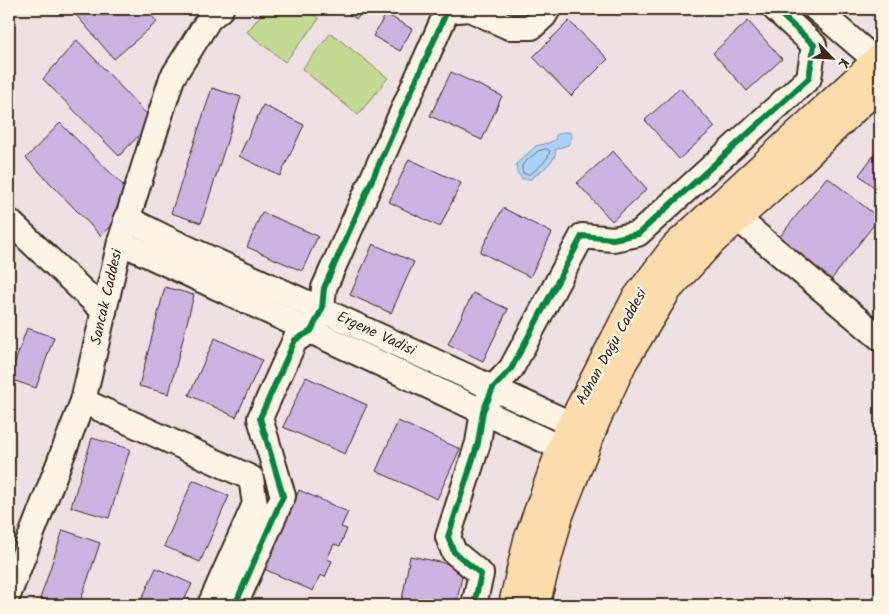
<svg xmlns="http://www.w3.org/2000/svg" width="889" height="614" font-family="Kalam,sans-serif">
<rect width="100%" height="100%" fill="#eee1e4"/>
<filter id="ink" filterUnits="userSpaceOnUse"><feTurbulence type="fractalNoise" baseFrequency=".02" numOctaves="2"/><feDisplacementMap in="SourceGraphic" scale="10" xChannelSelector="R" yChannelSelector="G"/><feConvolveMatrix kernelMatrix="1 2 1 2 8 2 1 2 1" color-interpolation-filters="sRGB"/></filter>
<g filter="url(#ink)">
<!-- green -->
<g fill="#c3da90" stroke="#7f8257">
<path d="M266,9H307L319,19L285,62L247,32Z"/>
<path d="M331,33L388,78L358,115L302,69Z"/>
</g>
<!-- water -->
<path fill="#acd3f6" stroke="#7f8fa0" d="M564,132L571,133L572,138L568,145L556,149L554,158L546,167L531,179H522L517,172L516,164L536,146L548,143L555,140L556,135Z"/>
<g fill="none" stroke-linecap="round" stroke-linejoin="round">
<!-- shore -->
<path stroke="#686e74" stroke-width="1" d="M547,149L550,151C548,161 538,168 530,174H524L522,170V165L538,151Z"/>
</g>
<!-- building -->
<g fill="#cdb3e1" stroke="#3b2a1e">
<path d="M71,9H146L157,22L114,59Z"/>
<path d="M339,9H363L357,19Z"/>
<path d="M386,14L412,29L400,51L373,36Z"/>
<path d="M569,21L608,59L571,96L533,57Z"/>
<path d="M748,21L782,59L747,91L713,53Z"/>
<path d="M77,40L153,121L119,156L43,79Z"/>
<path d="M451,72L502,96L482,140L430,116Z"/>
<path d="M212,88L241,97L201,223L171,213Z"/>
<path d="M680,88L715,127L679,159L645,120Z"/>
<path d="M263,105L304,125L280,176L239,156Z"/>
<path d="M60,123L138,200L101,236L26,158Z"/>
<path d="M880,147V192L859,175Z"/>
<path d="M613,151L647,189L612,221L577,183Z"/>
<path d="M409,159L461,183L440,227L389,202Z"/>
<path d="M827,177L879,218L831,280L778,239Z"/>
<path d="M503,208L552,233L530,277L480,252Z"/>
<path d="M262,212L318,236L302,271L247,247Z"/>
<path d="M373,244L414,262L391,313L350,295Z"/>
<path d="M165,287L194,295L169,394L139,386Z"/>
<path d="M473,293L508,309L483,361L448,344Z"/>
<path d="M27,328L54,337L36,388L9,379Z"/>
<path d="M215,338L262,360L236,417L189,395Z"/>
<path d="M306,377L367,405L345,454L283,427Z"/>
<path d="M398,421L460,449L437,499L376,471Z"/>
<path d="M92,438L130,449L109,518L71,507Z"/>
<path d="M193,480L229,496L200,562L164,546Z"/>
<path d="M299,490L348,512L341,527L347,529L340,546L334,544L327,559L332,561L325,577L320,575L313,591L264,569L271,553L266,550L286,504L292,507Z"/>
<path d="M63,530L100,543L79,605H59L40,599Z"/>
<path d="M410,556L464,567L456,605H401Z"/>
<path d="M156,568L192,584L182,605H139Z"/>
</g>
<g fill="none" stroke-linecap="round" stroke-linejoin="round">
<!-- minor casing -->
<g stroke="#3b2a1e" stroke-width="28">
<g id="minor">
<path d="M470,9L509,27H532L544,16L548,9"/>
<path d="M816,9L880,64"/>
<path d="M126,218L174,242L571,424"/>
<path d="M737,218L880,338"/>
<path d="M9,221L104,311"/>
<path d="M120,242L561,448"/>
<path d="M83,401L251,478L255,504L210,605"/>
<path d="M9,593L83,401L120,242L172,78L209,19L221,9"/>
<path d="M235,605L283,496L260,418L295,340L311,331L322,309L324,288L447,11L468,9"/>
<path d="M474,605L481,574L454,552L448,537L478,443L483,411L493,388L511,369L582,236L613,239L638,234L809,78L814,45L775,9"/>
</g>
</g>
<!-- major casing -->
<g stroke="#3b2a1e" stroke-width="31">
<g id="major">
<path d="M513,605L528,540L566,435L635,300L675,247L880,58"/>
<path d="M535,605L559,515L596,420L623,362L668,289L711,242L795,166L880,84"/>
</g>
</g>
<!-- minor -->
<use href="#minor" stroke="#fcf5e5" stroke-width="24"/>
<!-- major -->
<use href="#major" stroke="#fddcac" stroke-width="28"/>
<!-- cycleway casing -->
<g stroke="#fcf5e5" stroke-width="9">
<g id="cycleway">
<path d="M235,605L283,496L260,418L295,340L311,331L322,309L324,288L447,11L468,9"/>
<path d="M474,605L481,574L454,552L448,537L478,443L483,411L493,388L511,369L582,236L613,239L638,234L809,78L814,45L775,9"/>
</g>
</g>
<!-- cycleway -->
<use href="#cycleway" stroke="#00873e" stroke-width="6"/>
</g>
</g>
<g text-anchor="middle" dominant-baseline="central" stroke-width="4.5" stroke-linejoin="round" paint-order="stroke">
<!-- street labels -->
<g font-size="15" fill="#3b2a1e" stroke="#fcf5e5">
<text transform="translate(107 297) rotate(-77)">Sancak Caddesi</text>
<text transform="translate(376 334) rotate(25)">Ergene Vadisi</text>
<text transform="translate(612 347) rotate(-61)">Adnan Doğu Caddesi</text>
</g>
</g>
<!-- margin -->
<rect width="889" height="614" fill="none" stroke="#fcf5e5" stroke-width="30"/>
<rect x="15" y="15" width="859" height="584" fill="none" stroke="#3b2a1e" stroke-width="2" filter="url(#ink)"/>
<!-- north arrow -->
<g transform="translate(832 58) rotate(114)" stroke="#fcf5e5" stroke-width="4" paint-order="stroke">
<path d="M0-4L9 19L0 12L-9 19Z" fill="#3b2a1e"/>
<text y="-8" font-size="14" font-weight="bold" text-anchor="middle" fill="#3b2a1e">K</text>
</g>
</svg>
